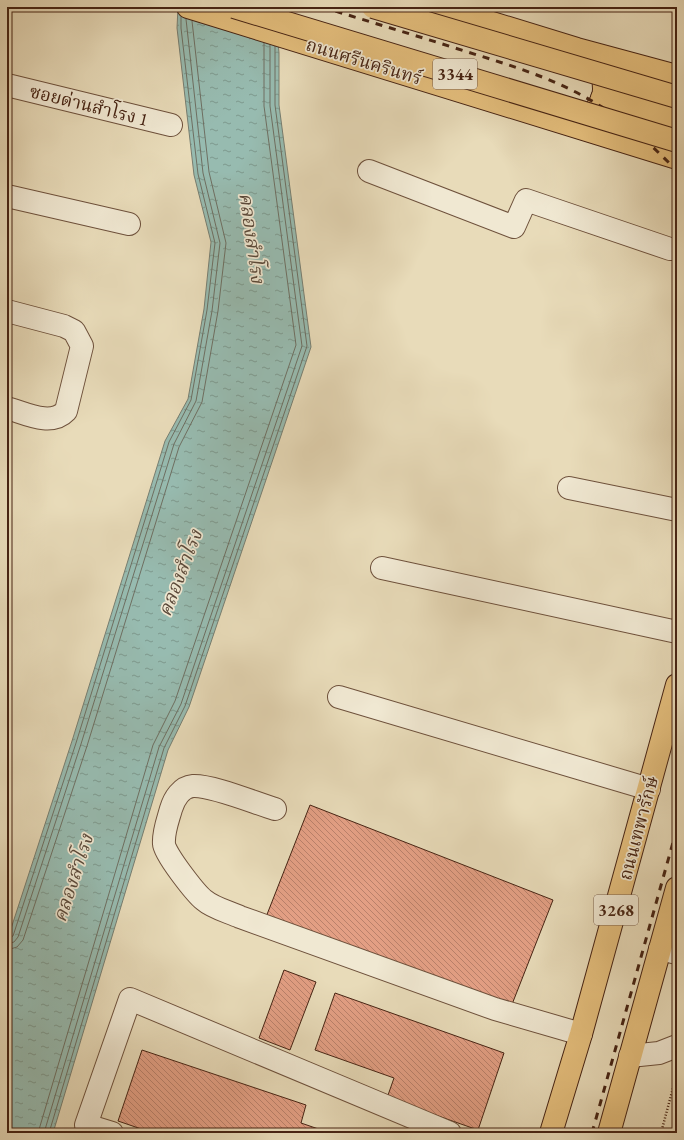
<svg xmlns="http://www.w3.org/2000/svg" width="684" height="1140" font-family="'EB Garamond','Noto Serif Thai',serif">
<defs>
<pattern id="water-ripples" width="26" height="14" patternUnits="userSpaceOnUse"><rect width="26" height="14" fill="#97bbb0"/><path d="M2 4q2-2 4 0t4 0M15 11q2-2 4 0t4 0" fill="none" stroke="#7d988e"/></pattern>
<pattern id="building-back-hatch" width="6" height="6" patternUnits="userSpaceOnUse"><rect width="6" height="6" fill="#e39f84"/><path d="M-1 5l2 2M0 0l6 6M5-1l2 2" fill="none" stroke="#ba816b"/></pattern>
</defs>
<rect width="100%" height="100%" fill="#e8dbb9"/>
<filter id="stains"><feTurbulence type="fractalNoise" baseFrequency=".005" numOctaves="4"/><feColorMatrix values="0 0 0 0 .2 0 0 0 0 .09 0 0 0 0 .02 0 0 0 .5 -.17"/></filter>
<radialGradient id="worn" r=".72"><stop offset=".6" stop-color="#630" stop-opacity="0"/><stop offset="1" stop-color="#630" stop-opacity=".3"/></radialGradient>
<!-- water -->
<path fill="url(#water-ripples)" stroke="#777e71" d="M178,7H275L279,53V105L311,347L189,707L168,750L53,1133H7V941L72,741L165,441L188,399L204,309L211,242L194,175L177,28Z"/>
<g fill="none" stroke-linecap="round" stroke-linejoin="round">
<!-- shore -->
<g stroke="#6e6f62" stroke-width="1">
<path d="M7,939L13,936L76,743L169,442L191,400L207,310L215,243L198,174L181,28V17"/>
<path d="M7,944L14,942L18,937L81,744L174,444L196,401L212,311L220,243L203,173L186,19"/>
<path d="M7,950L17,947L23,940L87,746L179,447L202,402L218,311L226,243L209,172L192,21"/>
<path d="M38,1133L153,745L175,701L296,345L264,106V43"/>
<path d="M44,1133L159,747L181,704L302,346L270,106V45"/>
<path d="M49,1133L164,748L185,706L307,346L275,105V46"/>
</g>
</g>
<!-- building -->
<g fill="url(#building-back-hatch)" stroke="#462313">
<path d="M310,805L553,900L509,1012L266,917Z"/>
<path d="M284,970L316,982L290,1050L259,1038Z"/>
<path d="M335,993L504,1053L478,1130L387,1098L394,1078L315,1050Z"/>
<path d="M142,1050L306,1105L301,1123L330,1133H153L118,1121Z"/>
</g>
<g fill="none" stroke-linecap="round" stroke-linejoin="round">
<!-- minor casing -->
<g stroke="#6e513c" stroke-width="24">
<g id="minor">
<path d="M7,85L171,125"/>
<path d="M369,171L514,227L526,200L670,249H677"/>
<path d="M7,196L129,224"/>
<path d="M7,311L64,326L74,331L82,346L66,411C51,427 25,413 7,408"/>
<path d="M569,488L677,510"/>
<path d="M382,568L677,632"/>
<path d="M339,697L649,789"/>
<path d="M275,809C255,803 212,785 193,786C181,787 174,799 171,809C168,820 163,832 164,844C164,853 196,894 204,900C213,908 229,912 240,917L495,1009L581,1034"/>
<path d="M660,949L677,953"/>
<path d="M630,1056L659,1053L677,1046"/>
<path d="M112,1133L86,1125L130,999L450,1133"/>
</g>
</g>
<!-- major casing -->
<g stroke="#462313" stroke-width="24">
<g id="major">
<path d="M188,7L677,158"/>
<path d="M440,7L577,49L677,76"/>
<path d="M602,98L677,119"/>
<path d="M574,118H588C607,99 606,91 601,67L594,62"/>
<path d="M551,1133L581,1034L677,685"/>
<path d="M609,1133L677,888"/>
</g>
</g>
<!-- path -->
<path stroke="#462313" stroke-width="2.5" stroke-dasharray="1 2" stroke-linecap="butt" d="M661,1133L677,1073"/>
<!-- minor -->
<use href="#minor" stroke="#f0e8d2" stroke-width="22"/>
<!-- major -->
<use href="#major" stroke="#e4be7c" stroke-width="22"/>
<!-- rail -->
<g stroke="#462313" stroke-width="3" stroke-dasharray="7 7" stroke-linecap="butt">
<path d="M322,7C367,21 411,34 455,48C499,62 543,74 583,96C619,115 649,142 677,171"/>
<path d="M592,1133L677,828"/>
</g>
<!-- major-bridge casing -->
<g stroke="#462313" stroke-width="24" stroke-linecap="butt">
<g id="major-bridge">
<path d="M234,7L677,141"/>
<path d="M373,7L677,97"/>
</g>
</g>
<!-- major-bridge -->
<use href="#major-bridge" stroke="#e4be7c" stroke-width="22"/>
</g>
<g text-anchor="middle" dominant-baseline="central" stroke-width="3.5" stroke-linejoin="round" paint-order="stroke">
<!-- shield labels -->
<g fill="#f0e8d2" stroke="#795e4c" stroke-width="1">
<rect x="433" y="59" width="44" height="30" rx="3"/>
<rect x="594" y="895" width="44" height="30" rx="3"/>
</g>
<g font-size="17" font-weight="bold" fill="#462313">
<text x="455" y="74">3344</text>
<text x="616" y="910">3268</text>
</g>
<!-- street labels -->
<g font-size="18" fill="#462313" stroke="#f0e8d2">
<text transform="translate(364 61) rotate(17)">ถนนศรีนครินทร์</text>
<text transform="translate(89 105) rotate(14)">ซอยด่านสำโรง 1</text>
<text transform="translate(638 828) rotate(-75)">ถนนเทพารักษ์</text>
</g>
<!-- water labels -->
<g font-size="19" font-style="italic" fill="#5a493a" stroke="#f0e8d2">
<text transform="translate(252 238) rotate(82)">คลองสำโรง</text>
<text transform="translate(180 573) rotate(-69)">คลองสำโรง</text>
<text transform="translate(73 878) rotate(-72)">คลองสำโรง</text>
</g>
</g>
<!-- margin -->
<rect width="684" height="1140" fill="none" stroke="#e8dbb9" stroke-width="24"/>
<rect x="8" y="8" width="668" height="1124" fill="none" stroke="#462313" stroke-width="2"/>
<rect x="12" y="12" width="660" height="1116" fill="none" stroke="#462313"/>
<rect width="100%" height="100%" filter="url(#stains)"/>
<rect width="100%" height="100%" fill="url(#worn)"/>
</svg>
